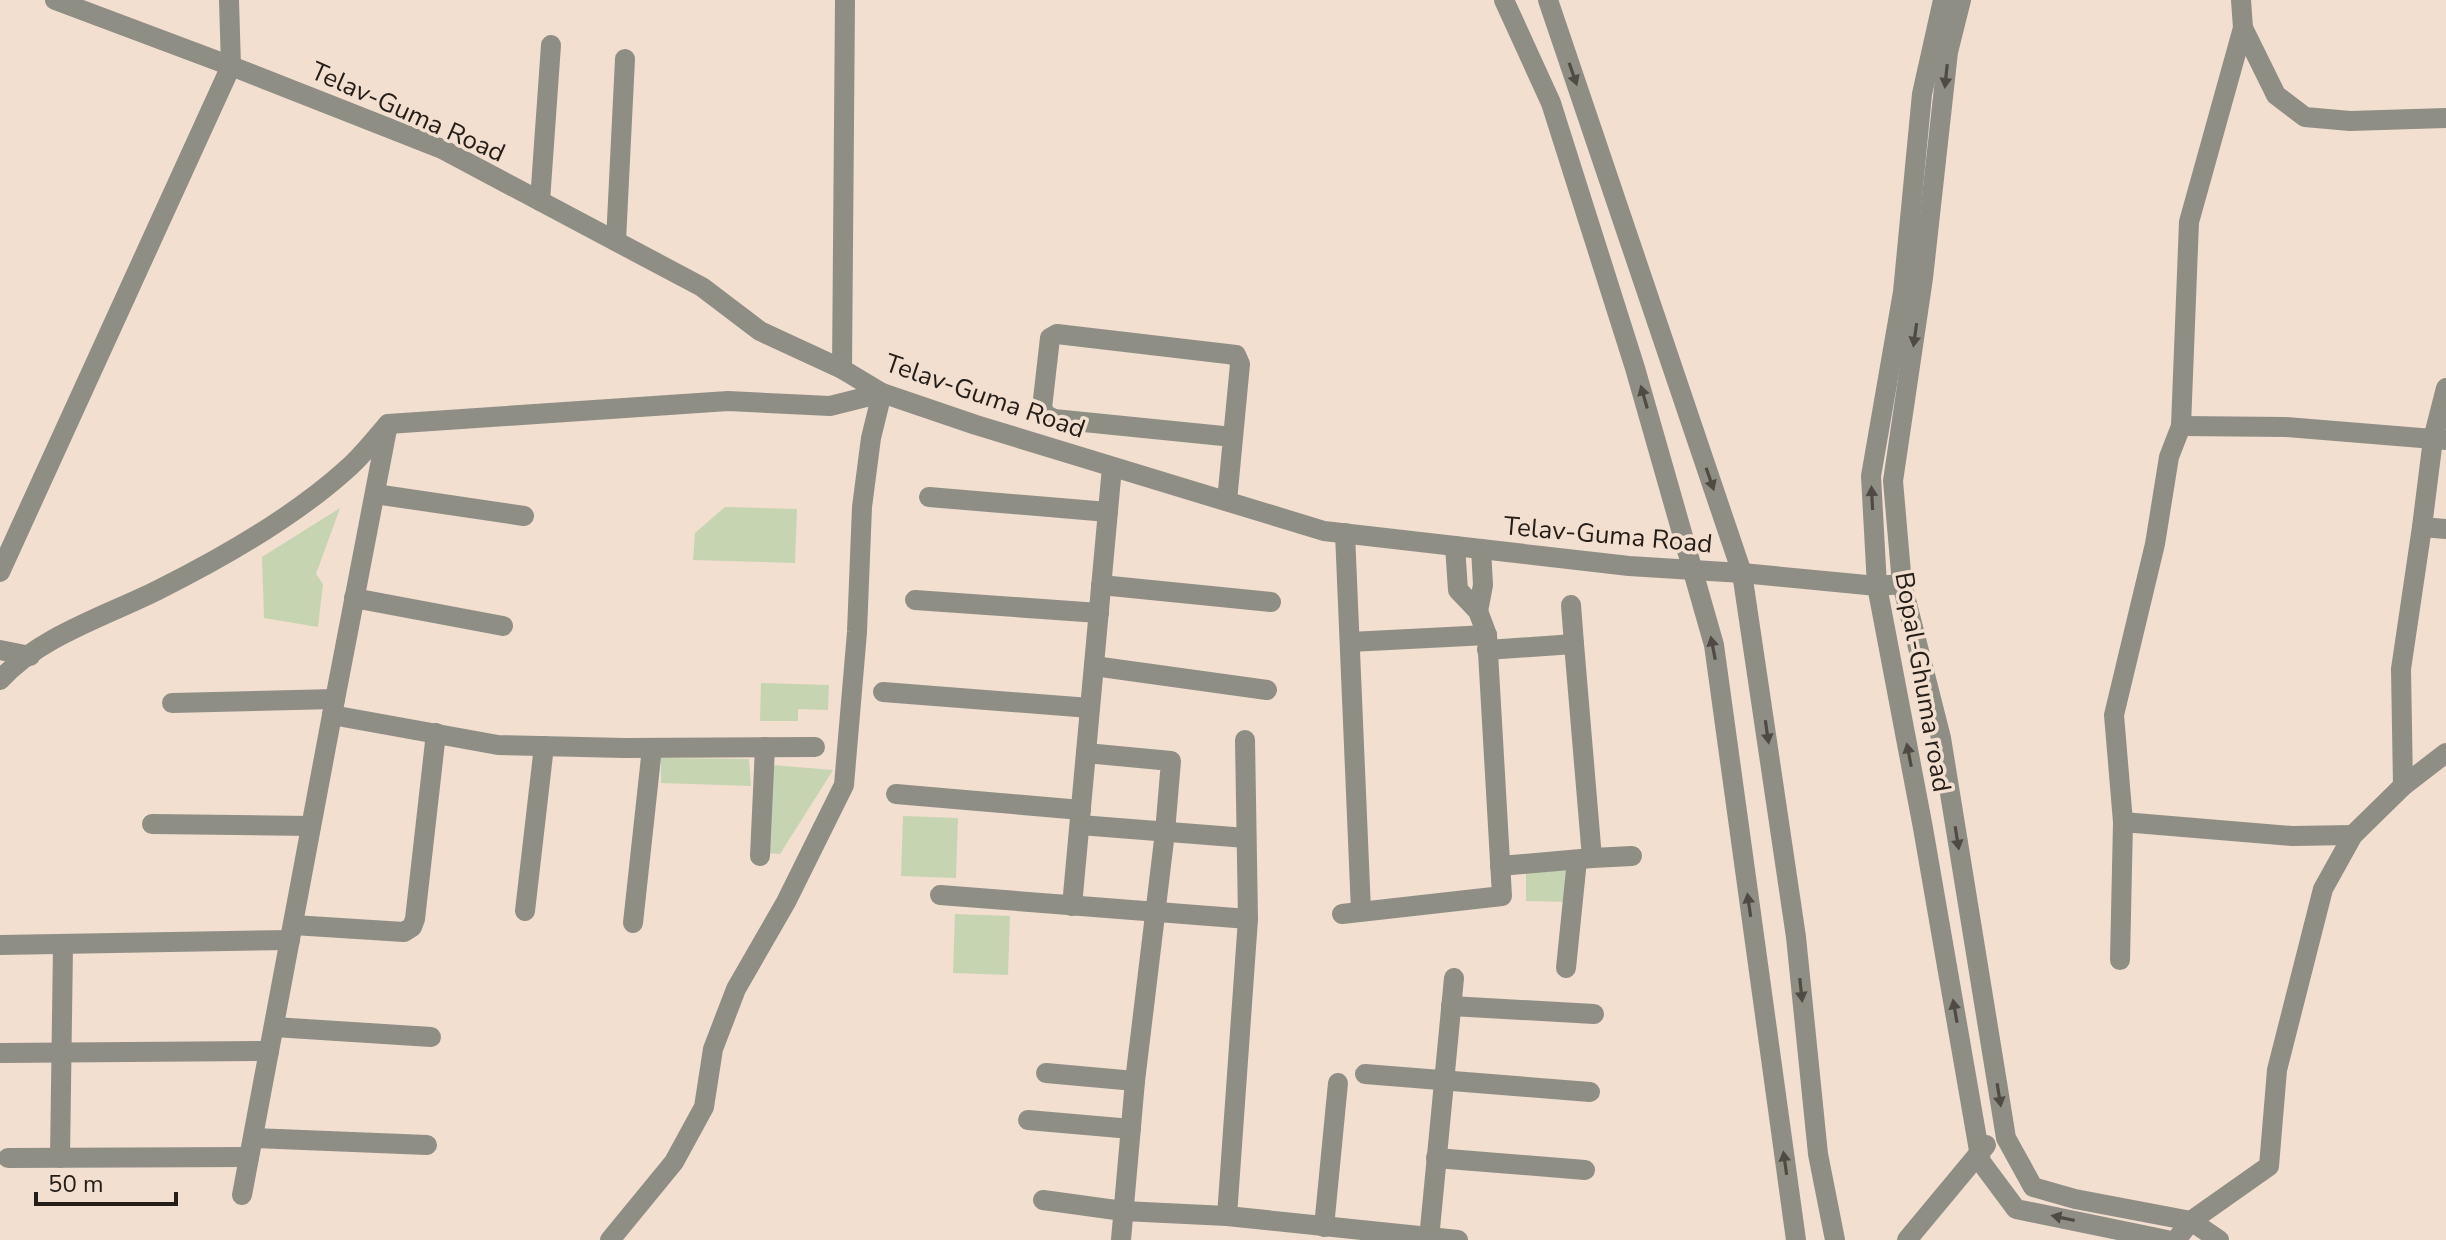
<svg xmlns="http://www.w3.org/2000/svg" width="2446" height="1240" font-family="'Nunito Sans',sans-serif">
<rect width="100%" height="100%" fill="#f2dfd0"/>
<!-- green -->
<g fill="#c6d4b1">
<path d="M725,507L797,509L795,563L693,560L695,533Z"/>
<path d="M340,508L316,574L323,584L318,627L264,618L262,557Z"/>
<path d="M761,683L829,685L828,710L798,709V721H760Z"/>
<path d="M661,758L749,759L751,786L661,783Z"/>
<path d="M772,765L833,770L780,854L766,853Z"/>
<path d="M903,816L958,818L956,878L901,876Z"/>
<path d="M1526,870H1569V902L1526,901Z"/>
<path d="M955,914L1010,916L1008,975L953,973Z"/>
</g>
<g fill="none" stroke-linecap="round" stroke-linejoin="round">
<!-- minor -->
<g stroke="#8f8e85" stroke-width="20">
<path d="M55,0L231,66L442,149L702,287L760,331L842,369L882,393L976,425L1324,531L1629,566L1742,573L1877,586L1902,584"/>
<path d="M1504,0L1551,103L1635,368L1714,645L1796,1240"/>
<path d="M1548,0L1742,573L1796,937L1818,1154L1835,1240"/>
<path d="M1943,0L1922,94L1903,292L1871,476L1877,586L1923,828L1981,1162L2016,1209L2167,1240"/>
<path d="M1961,0L1948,52L1923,278L1893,481L1902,584L1941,738L2006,1138L2033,1187L2075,1199L2191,1221L2219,1240"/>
<path d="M2241,0L2243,28L2276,95L2305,117L2350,121L2446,118"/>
<path d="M540,201L551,45"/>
<path d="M616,241L625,59"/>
<path d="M842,369L845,0"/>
<path d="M2446,388L2433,439L2422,527L2446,529"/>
<path d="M388,424L332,715L498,745L624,748L815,747"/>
<path d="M2181,426L2286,427L2446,440"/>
<path d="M375,494L524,516"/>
<path d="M929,497L1108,512"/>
<path d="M1227,501L1240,364L1236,355L1057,334L1050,338L1042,408L1046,415L1054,419L1233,437"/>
<path d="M1345,533L1361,911"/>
<path d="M0,572L231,66L229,0"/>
<path d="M1101,585L1271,602"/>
<path d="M354,598L503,626"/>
<path d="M915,600L1099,613"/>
<path d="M1571,605L1574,644"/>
<path d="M1478,611L1483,585L1481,549"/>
<path d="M1350,642L1487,635"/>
<path d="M0,650L30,656"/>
<path d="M1487,650L1574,644L1592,858L1500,866"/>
<path d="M1094,666L1267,690"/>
<path d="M0,680C40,636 106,616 158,590C222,558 294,517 347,469C362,456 375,439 388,424L728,401L830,406L882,393L871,438L862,507L857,632L844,785L786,902L736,989L713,1049L704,1107L674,1162L610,1240"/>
<path d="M883,692L1090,708"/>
<path d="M172,703L335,699"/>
<path d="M1086,753L1171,761L1165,832L1135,1081L1121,1240"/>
<path d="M2403,786L2401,669L2422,527"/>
<path d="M896,794L1081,810"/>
<path d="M2123,822L2114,715L2155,544L2169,457L2181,426L2189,222L2243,28"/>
<path d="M152,824L311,826"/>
<path d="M1080,825L1246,838"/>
<path d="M760,856L765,747"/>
<path d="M1592,858L1632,856"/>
<path d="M940,895L1248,919L1245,740"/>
<path d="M1072,906L1112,467"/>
<path d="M525,911L544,746"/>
<path d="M1342,914L1502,896L1487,635L1478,611L1458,590L1455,546"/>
<path d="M633,923L652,748"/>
<path d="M293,925L404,932L412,927L415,919L436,733"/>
<path d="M0,945L290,940"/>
<path d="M2120,960L2123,822L2292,836L2353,835"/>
<path d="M1566,968L1577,860"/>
<path d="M1451,1006L1594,1014"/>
<path d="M274,1027L431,1037"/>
<path d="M0,1053L269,1051"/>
<path d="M1046,1073L1135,1081"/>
<path d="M1365,1074L1590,1092"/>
<path d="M1028,1120L1131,1129"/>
<path d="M253,1138L427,1145"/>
<path d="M8,1158L249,1157"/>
<path d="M60,1158L63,946"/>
<path d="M1436,1158L1585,1170"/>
<path d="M242,1195L332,715"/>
<path d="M1043,1200L1123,1211L1227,1216L1458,1240"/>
<path d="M1227,1216L1248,919"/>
<path d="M1324,1227L1338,1083"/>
<path d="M1429,1239L1454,978"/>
<path d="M1907,1240L1986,1145"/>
<path d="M2176,1240L2191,1221L2269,1166L2277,1070L2323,889L2353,835L2403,786L2446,753"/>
</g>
</g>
<!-- one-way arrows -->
<defs><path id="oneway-solid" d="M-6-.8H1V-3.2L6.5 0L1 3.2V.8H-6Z" transform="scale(2)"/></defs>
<g fill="#4f4a44">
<use href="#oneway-solid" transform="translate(1573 74) rotate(71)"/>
<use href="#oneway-solid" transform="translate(1946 76) rotate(96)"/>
<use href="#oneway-solid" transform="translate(1915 335) rotate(98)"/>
<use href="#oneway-solid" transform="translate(1644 397) rotate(-106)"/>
<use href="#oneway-solid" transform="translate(1710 479) rotate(71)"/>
<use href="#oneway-solid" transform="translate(1872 498) rotate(-93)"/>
<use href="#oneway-solid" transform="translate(1713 648) rotate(-101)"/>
<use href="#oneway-solid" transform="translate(1767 732) rotate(82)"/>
<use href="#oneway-solid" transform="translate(1909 755) rotate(-101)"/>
<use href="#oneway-solid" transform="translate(1957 838) rotate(81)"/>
<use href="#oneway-solid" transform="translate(1749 905) rotate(-98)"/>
<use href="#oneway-solid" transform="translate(1801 990) rotate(84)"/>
<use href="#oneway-solid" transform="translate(1955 1011) rotate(-100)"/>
<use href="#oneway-solid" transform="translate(1999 1095) rotate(81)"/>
<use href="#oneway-solid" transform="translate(1785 1163) rotate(-98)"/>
<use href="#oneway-solid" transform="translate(2063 1218) rotate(-168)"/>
</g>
<g text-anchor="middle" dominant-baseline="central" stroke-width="7" stroke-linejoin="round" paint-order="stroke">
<!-- street labels -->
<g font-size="26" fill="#241d18" stroke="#f2dfd0">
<text transform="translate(408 112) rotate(24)">Telav-Guma Road</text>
<text transform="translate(985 396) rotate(19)">Telav-Guma Road</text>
<text transform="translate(1608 535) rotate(5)">Telav-Guma Road</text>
<text transform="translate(1923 682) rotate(80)">Bopal-Ghuma road</text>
</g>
</g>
<!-- scale -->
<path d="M36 1192v12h140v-12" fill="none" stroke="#241d18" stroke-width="4"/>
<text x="48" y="1192" font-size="24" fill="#241d18" stroke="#f2dfd0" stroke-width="6" paint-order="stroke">50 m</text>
</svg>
